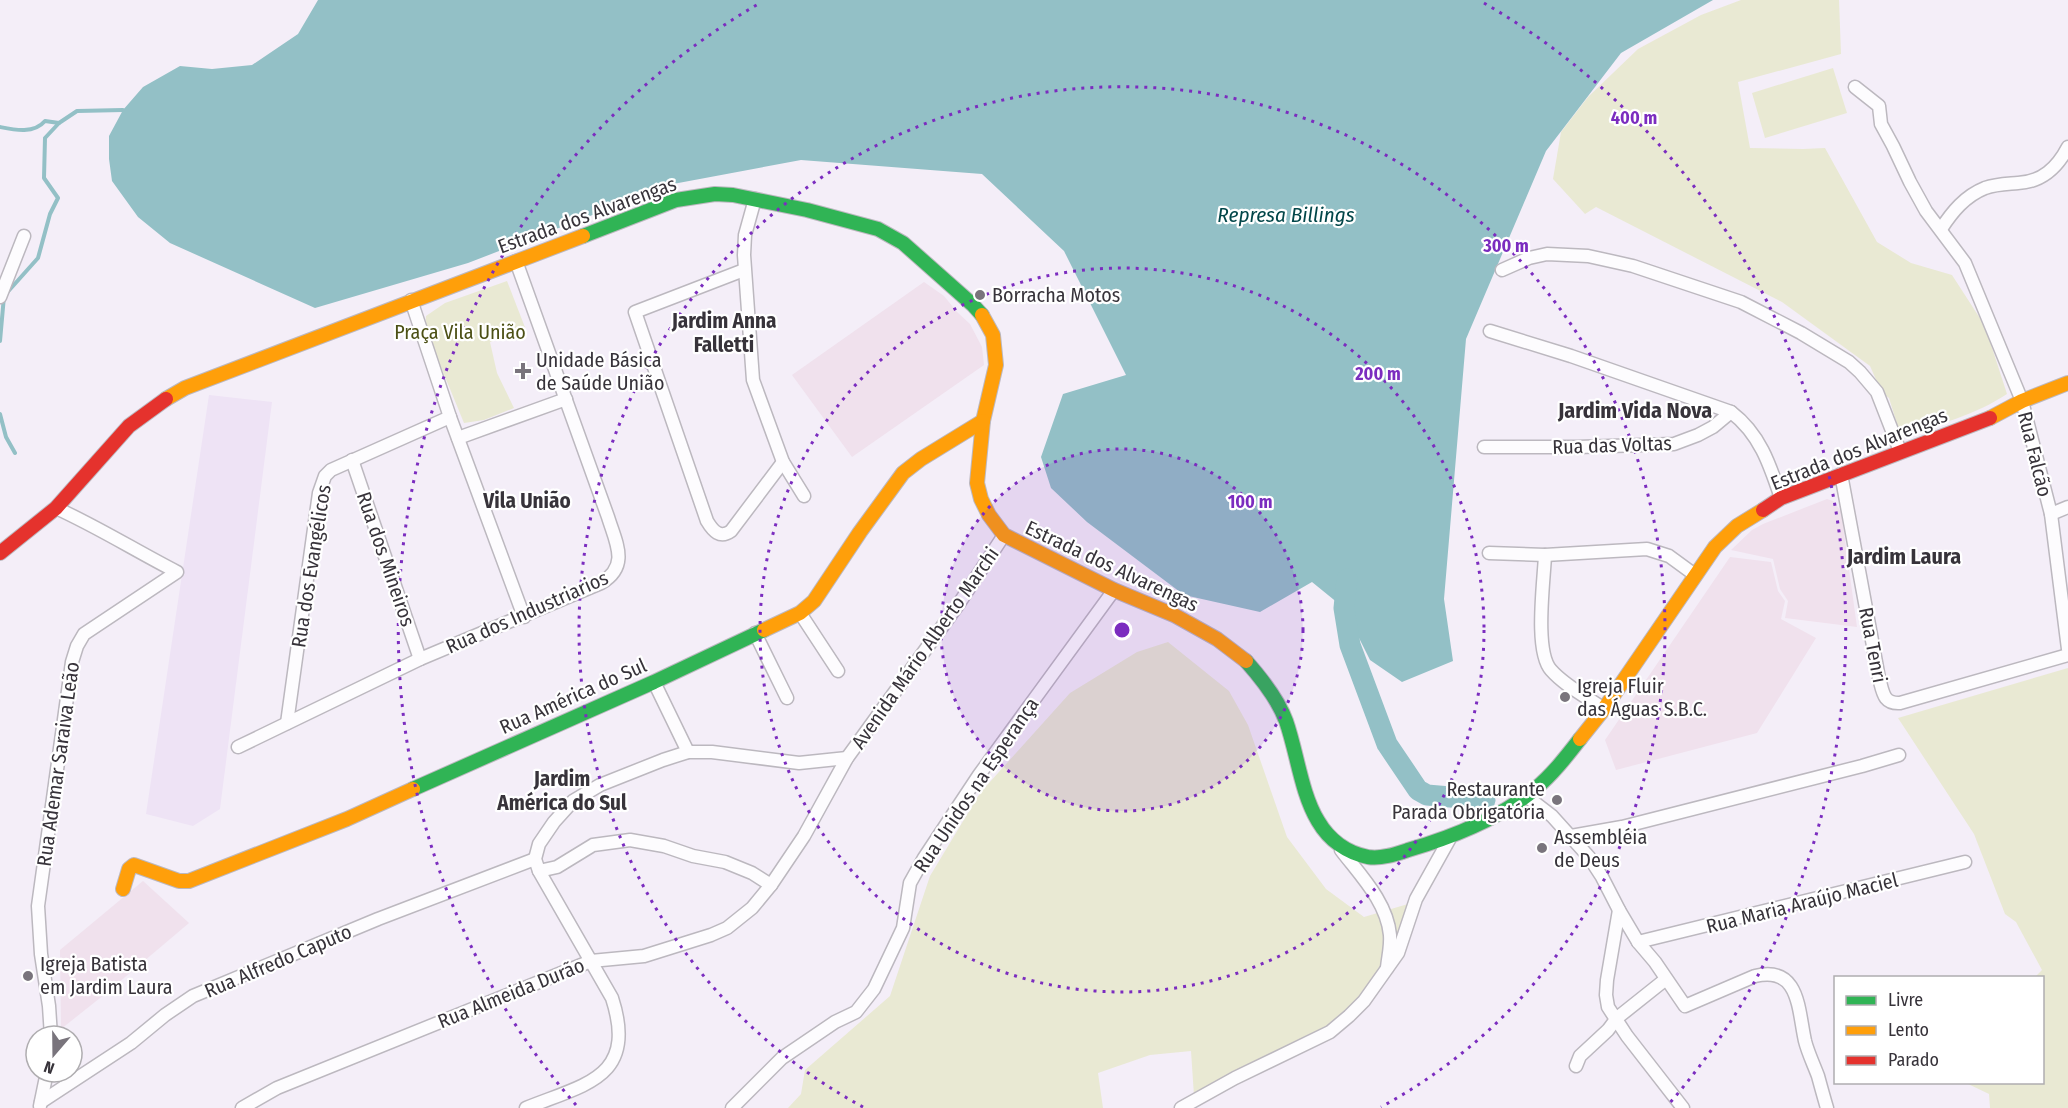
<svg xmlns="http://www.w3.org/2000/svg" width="2068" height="1108" font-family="'Fira Sans Condensed',sans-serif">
<rect width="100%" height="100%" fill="#f4eef8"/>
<!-- built -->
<path fill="#eee3f5" d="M209,395L272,402L220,809L193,826L146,814Z"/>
<!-- education -->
<g fill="#f0e1ed">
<path d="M924,282L944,296L957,312L970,324L982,347L984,365L852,457L792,375Z"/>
<path d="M1827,499L1833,501L1841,511L1857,627L1785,618L1788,601L1780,589L1773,559L1731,550L1752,530L1763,524Z"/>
<path d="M1730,557L1771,562L1778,591L1785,601L1781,619L1816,638L1757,733L1616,770L1605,740Z"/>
<path d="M143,881L189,923L105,994L61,1029L60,950Z"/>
</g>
<!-- green -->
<g fill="#e9e9d3">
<path d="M1741,0H1839L1841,54L1738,82L1750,148L1803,149L1825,148L1877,242L1911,263L1952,275L1985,326L2007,394C1975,415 1941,424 1904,435L1898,427L1889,398L1882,393L1870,366L1782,302L1596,207L1585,214L1553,179L1561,132L1588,97L1638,49L1701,15Z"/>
<path d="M1833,68L1847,113L1765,138L1752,93Z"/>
<path d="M507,281L526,330L490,342L497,373L514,408L484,420L464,423L425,328L426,316L445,303Z"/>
<path d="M1168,642L1229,691L1248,725L1287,837L1326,889L1364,917L1408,904L1387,962L1359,998L1331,1026L1269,1058L1233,1072L1194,1096L1191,1051L1150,1055L1098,1073L1103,1108H788L801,1094L805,1070L890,996L930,876L980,793L1070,693L1137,652Z"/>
<path d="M2068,668V1108H1990L1989,1094L1966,1083L2042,1082V978L2035,977L2042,970L2016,922L2005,914L1974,834L1898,718Z"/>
</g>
<!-- water -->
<path fill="#93c0c6" d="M318,0H1713L1621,53L1546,151L1466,339L1444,599L1453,661L1402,682L1370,660L1344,608L1312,582L1260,612L1184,595L1087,522L1051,488L1041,457L1063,394L1126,375L1064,251L982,174L801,160L673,184L468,263L315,308L170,243L138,217L112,181L109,159V136L123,110L143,87L180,66L212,69L252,65L298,34Z"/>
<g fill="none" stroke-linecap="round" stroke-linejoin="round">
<!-- stream -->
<g stroke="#93c0c6" stroke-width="4">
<path d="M0,127C15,130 34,134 45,121L59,123L77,111L123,110"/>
<path d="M0,341L4,296L38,258L50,214L58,198L44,178L45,138L59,123"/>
<path d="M0,414L6,437L15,453"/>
</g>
<!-- river -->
<path stroke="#93c0c6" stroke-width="21" d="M1347,579L1344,608L1350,645L1387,744L1418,790L1427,795L1485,800"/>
<!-- street casing -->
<g stroke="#bcb8bf" stroke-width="15">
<g id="street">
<path d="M1855,87L1879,106L1881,124L1893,146L1910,182L1926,211L1965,263L2022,401L2051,514L2068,649"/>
<path d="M755,199L745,235L744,255L753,380L783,462L804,496"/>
<path d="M1941,229C1952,212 1965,196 1985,188C1996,184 2007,184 2018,183C2042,182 2057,168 2068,147"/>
<path d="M744,270L635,312L707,521C713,531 720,539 731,531L783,462"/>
<path d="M1502,270L1529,258L1547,254L1588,256L1633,266L1741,302L1801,333L1849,362L1860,372L1877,392L1900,451"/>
<path d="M0,297L24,236"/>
<path d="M411,300L450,417L524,617"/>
<path d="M1490,331L1571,356L1731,412C1760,434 1770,465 1781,498"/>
<path d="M458,438L566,399"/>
<path d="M1484,447H1578L1674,444L1698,435L1713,427L1731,412"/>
<path d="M352,460L420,659"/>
<path d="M1841,474L1879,678C1883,692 1883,704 1900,703L2068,655"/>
<path d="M2051,514L2068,507"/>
<path d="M1489,553L1545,555L1647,549L1669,556L1695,575"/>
<path d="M1545,555C1544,581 1534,651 1551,670C1565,686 1587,697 1604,709"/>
<path d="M800,613L838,671"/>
<path d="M755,633L787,698"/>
<path d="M654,682L688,752"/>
<path d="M287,723L319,493L325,476L331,470L450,417"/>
<path d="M238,747L420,659L601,583C630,566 616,543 608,517L516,261"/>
<path d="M1526,796L1552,816L1589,857L1602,877L1619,910L1638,942L1655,962L1685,1006L1755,976C1800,965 1798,1010 1805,1041C1808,1053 1814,1065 1818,1076C1821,1087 1824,1098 1827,1108"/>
<path d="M1571,836L1622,827L1862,766L1899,755"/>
<path d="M1341,850C1360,875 1387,902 1390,935C1391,946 1388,957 1387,968"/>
<path d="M539,871L557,867L593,845L630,840L664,846L693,856L725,862L752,873L771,885"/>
<path d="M1619,910L1607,980L1606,995L1608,1007L1627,1036L1683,1108"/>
<path d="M1638,942L1965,862"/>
<path d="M51,1036L49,1006L41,954L38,906L72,662L77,646L84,634L177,572C136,551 98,527 56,508"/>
<path d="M1576,1066L1580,1056L1608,1030L1617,1018L1666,979"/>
<path d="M41,1102L131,1043L165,1015L193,996L378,919L535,859"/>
<path d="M40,1106L47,1072"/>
<path d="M242,1108L277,1088L591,961L644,956L711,935L727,928L752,908L771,885L804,836L847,758L960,602L1004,535"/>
<path d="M526,1108C585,1084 638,1078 612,998L539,871L535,859L539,844L554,822L573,801L600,785L663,760L688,752H712L799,763L847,758"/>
<path d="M732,1108L782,1058L835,1022L856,1012L874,989L903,928L910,883L924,858L979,775L1114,590"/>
<path d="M1181,1108L1235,1078L1330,1032L1349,1016L1364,1001L1398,953L1416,899L1450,838"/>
</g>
</g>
<!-- fast casing -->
<g stroke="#bcb8bf" stroke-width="16">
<g id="fast">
<path d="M583,236L676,200L715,194L733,195L807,210L878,229L903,243L973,305L982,315"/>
<path d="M1246,661C1262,679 1278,699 1286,721C1297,752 1301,793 1318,821C1329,840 1347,853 1368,857C1382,859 1396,854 1408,850C1453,837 1499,819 1535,789C1552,775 1566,757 1580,739"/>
<path d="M413,789L654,682L764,630"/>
</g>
</g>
<!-- slow casing -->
<g stroke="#bcb8bf" stroke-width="16">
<g id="slow">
<path d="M982,315L993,335L996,365L983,421L977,483L981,499L989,515L1004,535L1114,590L1174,615L1217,639L1246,661"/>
<path d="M166,399L185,388L583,236"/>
<path d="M1990,418L2022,401L2068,383"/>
<path d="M764,630L800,613L814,601L860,532L903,473L921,459L983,421"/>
<path d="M1580,739L1604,709L1715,547L1737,526L1763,510"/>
<path d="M123,889L129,869L134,865L179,881H189L347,819L413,789"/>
</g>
</g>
<!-- jam casing -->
<g stroke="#bcb8bf" stroke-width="16">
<g id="jam">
<path d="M1763,510L1781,498L1990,418"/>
<path d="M0,553L56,508L129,426L166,399"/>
</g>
</g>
<!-- street -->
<use href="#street" stroke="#fdfcfe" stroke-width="12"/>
<!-- fast -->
<use href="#fast" stroke="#30b455" stroke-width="14"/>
<!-- slow -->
<use href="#slow" stroke="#ff9f0a" stroke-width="14"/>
<!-- jam -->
<use href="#jam" stroke="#e5322d" stroke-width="14"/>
</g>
<!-- distance rings -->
<circle cx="1122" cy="630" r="181" fill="#7b2cbf" fill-opacity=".12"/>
<g fill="none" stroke="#7b2cbf" stroke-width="3" stroke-dasharray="3 6">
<circle cx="1122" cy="630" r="181"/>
<circle cx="1122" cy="630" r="362"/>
<path d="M863 1107A543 543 0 1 1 1381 1107"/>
<path d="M576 1105A724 724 0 0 1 760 3M1484 3A724 724 0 0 1 1668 1105"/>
</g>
<!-- markers -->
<g fill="#79747c" stroke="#fff" stroke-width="2">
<circle cx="980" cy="295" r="6"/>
<path d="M520 362h6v6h6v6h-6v6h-6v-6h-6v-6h6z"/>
<circle cx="1565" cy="697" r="6"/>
<circle cx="1557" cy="800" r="6"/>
<circle cx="1542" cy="848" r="6"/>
<circle cx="28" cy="976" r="6"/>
</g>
<g text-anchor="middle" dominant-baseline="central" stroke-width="4.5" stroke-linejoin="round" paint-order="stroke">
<!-- street labels -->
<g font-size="20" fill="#37333a" stroke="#fff">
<text transform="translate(587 215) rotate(-20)">Estrada dos Alvarengas</text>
<text transform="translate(1612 445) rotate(-2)">Rua das Voltas</text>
<text transform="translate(1859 449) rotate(-22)">Estrada dos Alvarengas</text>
<text transform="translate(2035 454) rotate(76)">Rua Falcão</text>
<text transform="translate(386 559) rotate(71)">Rua dos Mineiros</text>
<text transform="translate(311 566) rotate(-81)">Rua dos Evangélicos</text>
<text transform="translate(1112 566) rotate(25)">Estrada dos Alvarengas</text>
<text transform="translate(527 612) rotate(-24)">Rua dos Industriarios</text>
<text transform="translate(1873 645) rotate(79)">Rua Tenri</text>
<text transform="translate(925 648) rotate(-55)">Avenida Mário Alberto Marchi</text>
<text transform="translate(573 696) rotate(-24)">Rua América do Sul</text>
<text transform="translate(58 764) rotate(-82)">Rua Ademar Saraiva Leão</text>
<text transform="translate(976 785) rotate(-56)">Rua Unidos na Esperança</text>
<text transform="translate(1802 903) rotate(-14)">Rua Maria Araújo Maciel</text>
<text transform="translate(278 961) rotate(-23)">Rua Alfredo Caputo</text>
<text transform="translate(511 993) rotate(-22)">Rua Almeida Durão</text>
</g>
<!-- poi labels -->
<g font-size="20" fill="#37333a" stroke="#fff" text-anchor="start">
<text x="992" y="295">Borracha Motos</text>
<text x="536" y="360">Unidade Básica<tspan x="536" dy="23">de Saúde União</tspan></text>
<text x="1577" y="686">Igreja Fluir<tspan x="1577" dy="23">das Águas S.B.C.</tspan></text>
<text x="1545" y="789" text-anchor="end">Restaurante<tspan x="1545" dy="23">Parada Obrigatória</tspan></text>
<text x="1554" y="837">Assembléia<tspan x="1554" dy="23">de Deus</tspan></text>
<text x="40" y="964">Igreja Batista<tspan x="40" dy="23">em Jardim Laura</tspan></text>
</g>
<!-- park labels -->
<g font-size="20" fill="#4c5015" stroke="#fff">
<text x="460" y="332">Praça Vila União</text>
</g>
<!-- water labels -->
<g font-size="21" font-style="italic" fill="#024649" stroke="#fff">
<text x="1286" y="215">Represa Billings</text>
</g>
<!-- neighbourhood labels -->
<g font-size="21" font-weight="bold" fill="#37333a" stroke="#fff">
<text x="724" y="321">Jardim Anna<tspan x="724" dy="24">Falletti</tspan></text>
<text x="527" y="501">Vila União</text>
<text x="562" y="779">Jardim<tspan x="562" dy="24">América do Sul</tspan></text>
</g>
<!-- quarter labels -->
<g font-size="22" font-weight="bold" fill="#37333a" stroke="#fff">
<text x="1635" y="410">Jardim Vida Nova</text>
<text x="1904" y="556">Jardim Laura</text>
</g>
</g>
<circle cx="1122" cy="630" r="9" fill="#7b2cbf" stroke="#fff" stroke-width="3"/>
<g font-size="18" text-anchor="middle" font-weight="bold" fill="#7b2cbf" stroke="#fff" stroke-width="4.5" stroke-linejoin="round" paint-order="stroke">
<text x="1634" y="124">400 m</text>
<text x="1506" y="252">300 m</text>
<text x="1378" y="380">200 m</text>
<text x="1250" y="508">100 m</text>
</g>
<!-- legend -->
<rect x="1834" y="976" width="210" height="108" fill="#ffffff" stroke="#afadb0" stroke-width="1.5"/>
<rect x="1846" y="996" width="30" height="9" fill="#30b455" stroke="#afadb0" stroke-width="1.5"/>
<text x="1888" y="1006" font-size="18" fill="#37333a">Livre</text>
<rect x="1846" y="1026" width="30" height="9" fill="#ff9f0a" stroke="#afadb0" stroke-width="1.5"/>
<text x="1888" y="1036" font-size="18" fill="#37333a">Lento</text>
<rect x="1846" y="1056" width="30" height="9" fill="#e5322d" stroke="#afadb0" stroke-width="1.5"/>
<text x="1888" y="1066" font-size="18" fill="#37333a">Parado</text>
<!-- north arrow -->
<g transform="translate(54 1054) rotate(200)"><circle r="28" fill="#ffffff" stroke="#afadb0" stroke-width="1.5"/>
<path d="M0-4.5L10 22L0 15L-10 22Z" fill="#79747c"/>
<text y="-9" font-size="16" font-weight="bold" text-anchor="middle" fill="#37333a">N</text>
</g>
</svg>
